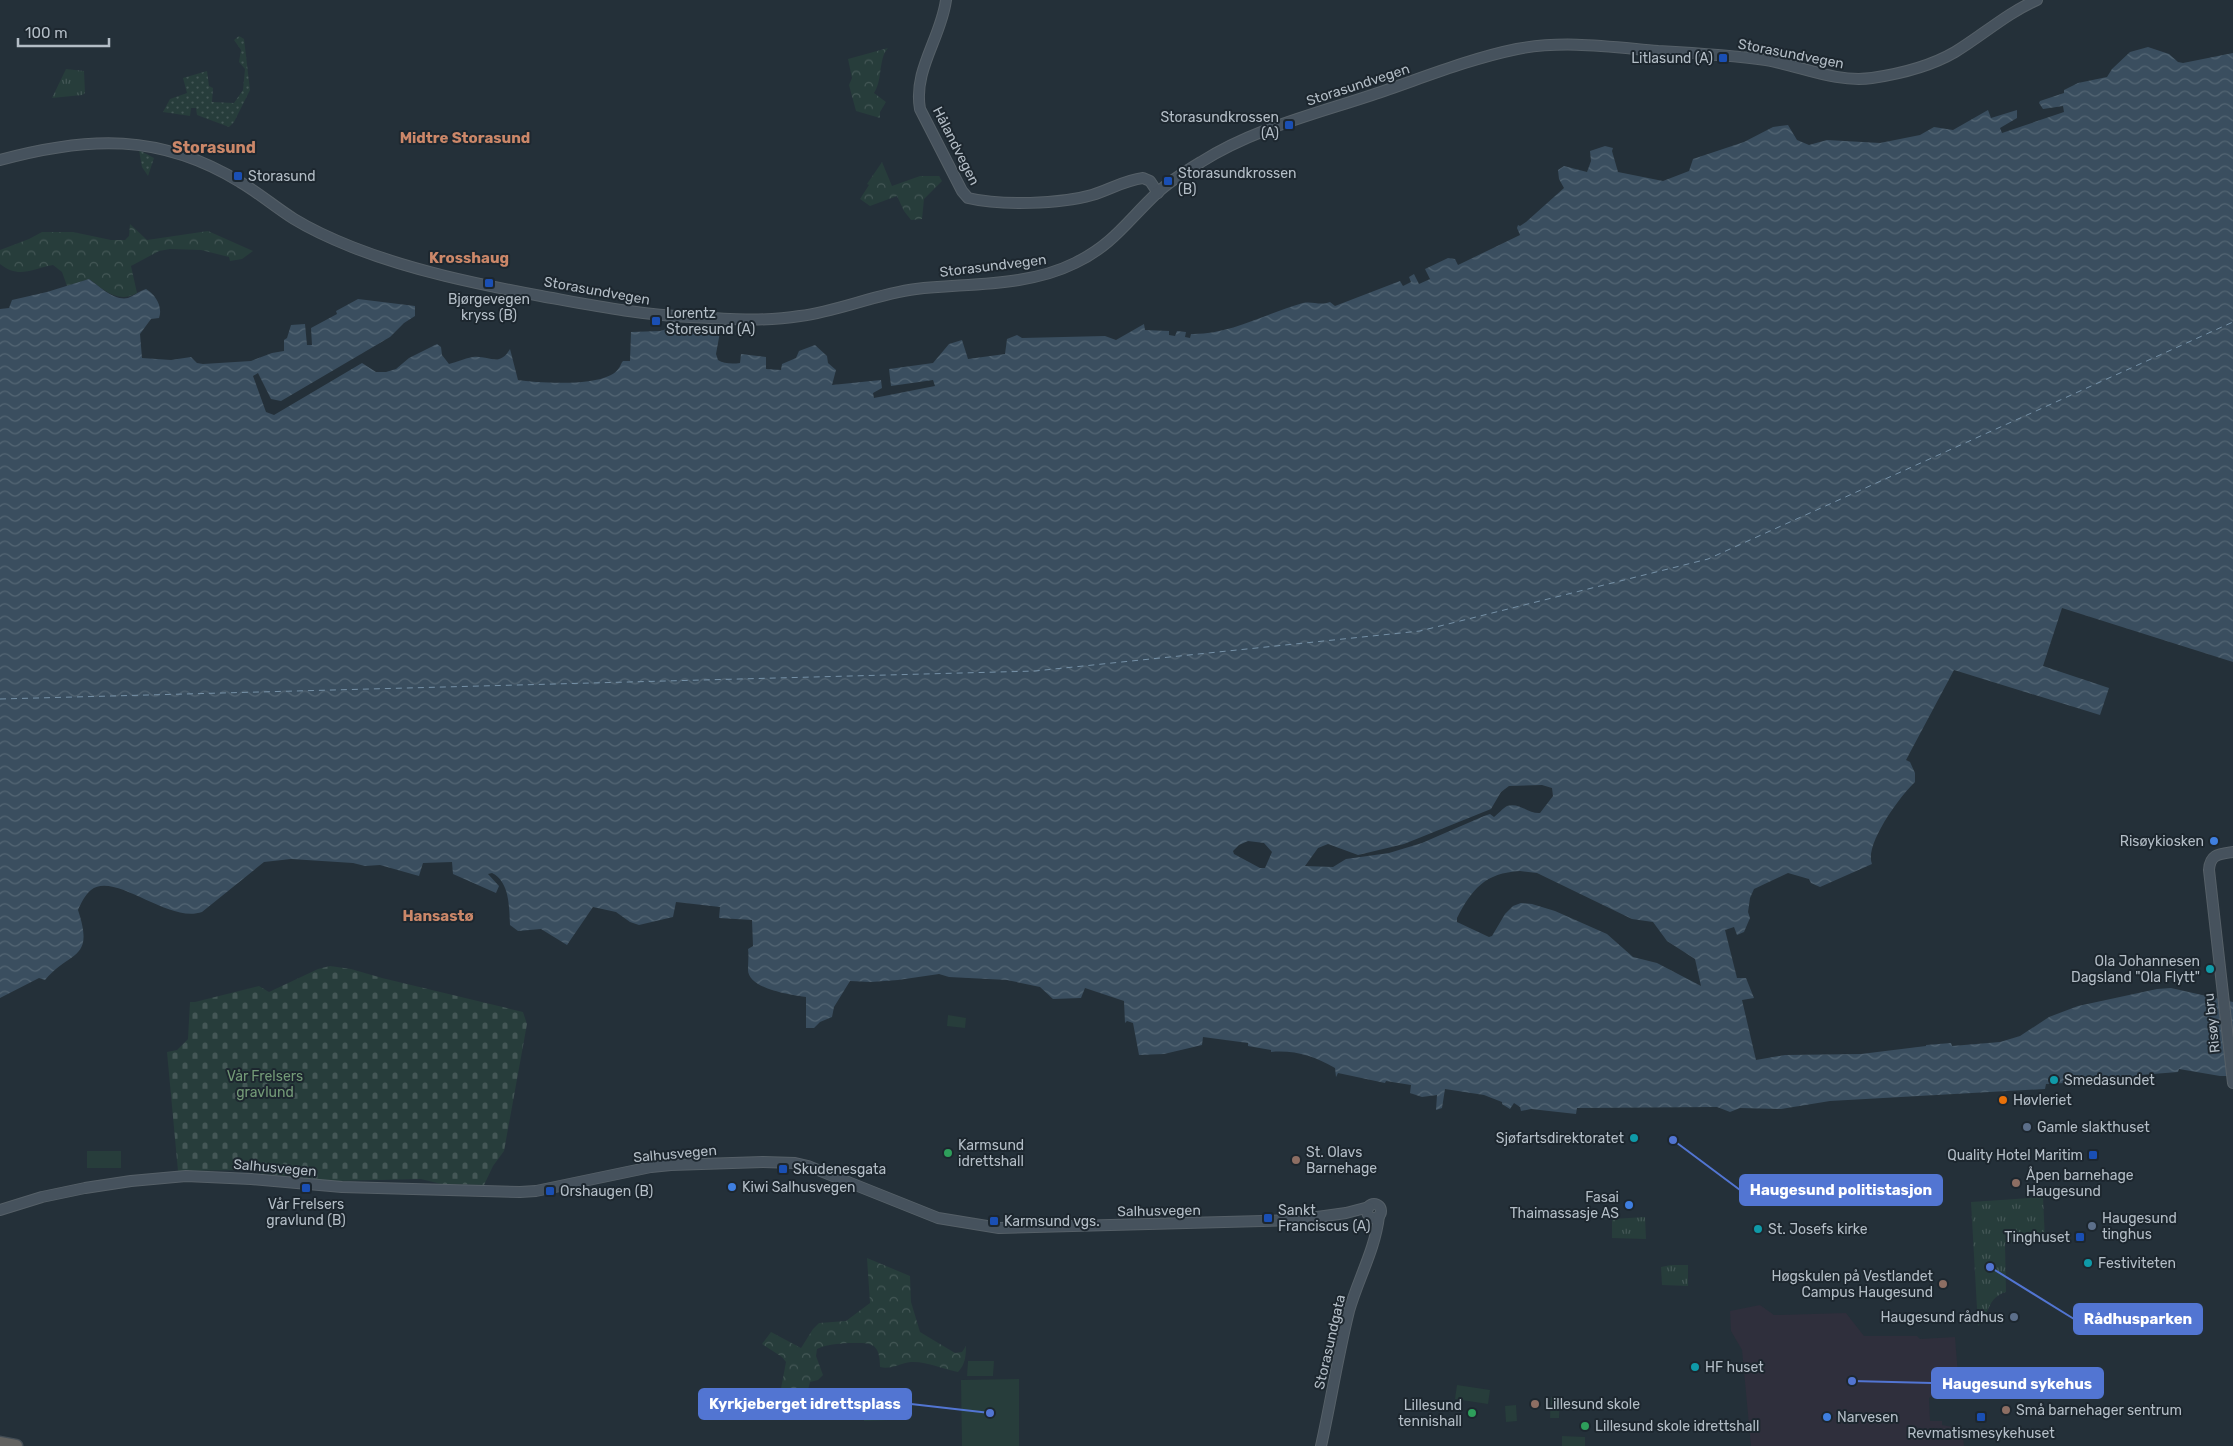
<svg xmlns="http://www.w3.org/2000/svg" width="2233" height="1446" font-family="Rubik,sans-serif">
<defs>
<pattern id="grass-dots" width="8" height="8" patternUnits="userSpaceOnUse" patternTransform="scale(1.25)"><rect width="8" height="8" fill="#273d3b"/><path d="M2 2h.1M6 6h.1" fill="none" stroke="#445756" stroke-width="1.8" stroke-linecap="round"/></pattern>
<pattern id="forest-crowns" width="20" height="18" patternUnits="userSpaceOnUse" patternTransform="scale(1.25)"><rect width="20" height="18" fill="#273d3b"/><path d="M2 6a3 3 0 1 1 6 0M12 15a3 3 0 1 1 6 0" fill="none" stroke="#445756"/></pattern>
<pattern id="cemetery-stones" width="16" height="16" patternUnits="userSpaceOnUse" patternTransform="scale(1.25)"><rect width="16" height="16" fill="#273d3b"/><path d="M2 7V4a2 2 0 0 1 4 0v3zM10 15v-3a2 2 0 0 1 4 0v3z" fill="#445756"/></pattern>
<pattern id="park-tufts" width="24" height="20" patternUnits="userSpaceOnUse" patternTransform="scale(1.25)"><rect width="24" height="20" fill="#273d3b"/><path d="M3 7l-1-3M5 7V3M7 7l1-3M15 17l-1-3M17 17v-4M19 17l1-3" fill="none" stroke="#445756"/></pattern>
<pattern id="water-waves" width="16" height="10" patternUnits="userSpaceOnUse" patternTransform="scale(1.25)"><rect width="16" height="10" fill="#3a4e5f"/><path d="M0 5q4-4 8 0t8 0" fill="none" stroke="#546674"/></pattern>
</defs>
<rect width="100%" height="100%" fill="#243039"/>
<!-- medical -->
<path fill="#2f2f3c" d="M1760,1305L1774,1315L1846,1313L1864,1336H1917L1920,1339L1955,1337L1959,1387L1955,1391L1934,1395L1929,1398L1930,1421H1942V1425L1962,1429L1964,1446H1751L1742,1350L1731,1331L1730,1311Z"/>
<!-- grass -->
<g fill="url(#grass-dots)">
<path d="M239,36L244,39L250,90L234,122L229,127L197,115L196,108H191L190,116L163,112L170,99L187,93L183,78L207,71L209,86L213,88L212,102L234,103L243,90L245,69L239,62L241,50L234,40Z"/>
<path d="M139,150L154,158L148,176L142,167Z"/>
</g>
<!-- forest -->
<g fill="url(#forest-crowns)">
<path d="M888,48C878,59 883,80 874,93L886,102L880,112V118L856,111L849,85L852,78L848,59Z"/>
<path d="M882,162L892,186L920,176H939L942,181L924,199L922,219L911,220L904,211L897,196L870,206L860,199L869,185L867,184Z"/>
<path d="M130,224L147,240L208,231L253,251L242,259L230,261L229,257L201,250L170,249L159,251L131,266L137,293C118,304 104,290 89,279L67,286L62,272L53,265C31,269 19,279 0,264V250L29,239L42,232H73L111,240H125L129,236Z"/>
<path d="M867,1258L910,1276L911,1302L920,1332L955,1353L962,1352L966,1346C966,1356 965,1365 958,1372C943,1369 926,1361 911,1362C900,1363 891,1370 880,1367C880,1341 870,1343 849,1343C837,1344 828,1344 817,1349L816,1356L823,1375L818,1380L810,1382C805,1402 803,1405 783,1403L779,1399L786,1362L782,1357L762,1344L771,1332L801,1348L813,1329L819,1323L846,1321L870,1303Z"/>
</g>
<!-- cemetery -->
<path fill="url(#cemetery-stones)" d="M330,966L351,969L382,978L523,1012L527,1024L504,1151L493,1166L484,1185L441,1184L421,1179L334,1181L264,1174L250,1170L178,1171L167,1052L177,1050L188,1039L190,1002H195L259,986L269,992L318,969Z"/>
<!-- park -->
<g fill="url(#park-tufts)">
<path d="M66,69L84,71L85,93L82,95L52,98Z"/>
<path d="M2043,1197L2045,1241L2005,1243L2006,1292C1987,1297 1989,1316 1978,1326L1971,1202Z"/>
<path d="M1645,1217L1646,1239L1612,1238V1219Z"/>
<path d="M1671,1265H1688V1286L1662,1285L1661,1267Z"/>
</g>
<!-- garden -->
<g fill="#273d3b">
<path d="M948,1015L966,1018L965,1028L947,1026Z"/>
<rect x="87" y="1151" width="34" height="17"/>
<path d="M968,1361H994L993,1376H967Z"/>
<path d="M1019,1379V1446H962L961,1380Z"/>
<path d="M1457,1385L1490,1390L1488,1404L1455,1399Z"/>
<path d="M1551,1397L1560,1398L1559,1418H1550Z"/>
<path d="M1516,1405L1517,1421L1506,1422L1505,1406Z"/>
<path d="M889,1410L890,1420L864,1421V1411Z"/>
<path d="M1562,1436L1585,1437V1446H1562Z"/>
</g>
<!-- water -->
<path fill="url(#water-waves)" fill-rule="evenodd" d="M2148,47L2169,54L2178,62L2183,63L2233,53V662L2062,608L2043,666L2109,688L2100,715L1954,670L1906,760L1910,762L1915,773V782C1900,796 1864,845 1872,864L1820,887L1811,883L1809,879L1788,873L1754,889L1750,898L1748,912L1750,918L1744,932L1737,935L1734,927L1725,930L1737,978H1746L1754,998L1742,1000L1756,1060L1785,1055L1861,1054L1926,1046V1045L1951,1043L1952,1046L2000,1042L2020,1036L2049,1017L2078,1006L2157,989L2171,988L2233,1002V1076H2220L2179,1069L2178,1072L2140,1075V1079L2046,1084L2045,1089L1830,1101L1781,1109L1740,1108L1730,1112L1717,1107L1577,1108L1576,1114L1531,1109L1521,1111L1520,1107L1514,1103L1510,1109L1502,1104V1102L1484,1095L1445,1089L1442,1108L1436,1110L1437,1095L1422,1097L1410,1093L1411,1085L1386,1081L1385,1083L1338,1073L1336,1077L1335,1068C1314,1056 1295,1050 1271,1052V1050L1248,1046V1043L1203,1037L1202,1045L1164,1054L1139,1055L1133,1023L1127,1021L1125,1023L1124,1001L1085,988L1081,998L1053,999L1040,987L1007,980L949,977L939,974L898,980L871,982L850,981L834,1007L832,1017L820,1022L814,1028H806V997C792,995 747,989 748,969C748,962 749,956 748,949L753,946L752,920L719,918L720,907L676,902L673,917L639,925L630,922L616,912L593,907L567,945L541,929L518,931L510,925C509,907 510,882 492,873L488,874L499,886L496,893L453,874L452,862L423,863L419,876L380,865L365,866L353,863L291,859L264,862L202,912C168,924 115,871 91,890C85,895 81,903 78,910C95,961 70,950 45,980L39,978L0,998V309L9,308L12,300L47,292L89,279C100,287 114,301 128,298C134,296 139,291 146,289C156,295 163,307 159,318L151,319L140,334L142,358L171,360L191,357L197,363L203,364L251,361L272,353L284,351V340L287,338L291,325L305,324L307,345H312L311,328L337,314L336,311L358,299L415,306V316L404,323L390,337L281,401L271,399L258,373L253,376L266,412L274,415L362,363L376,372H386L396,369L409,358L437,344L441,347L442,355L449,364C457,362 465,358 473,357C489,355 499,368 510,349L518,380C539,383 607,388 619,368C621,365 621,363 623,361H630L631,332L660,331L671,328L714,330L720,332L716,354L718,360C724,364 733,364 740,363L741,354L766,357V369L781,370L782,364L796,358L799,351L815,345L827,356L828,363L836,370L832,385L881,380L882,388L873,393L874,398L935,386L933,380L891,386L889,369L933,363L949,344L962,340L968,359L1005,354L1007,339L1017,335L1022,338L1105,336L1116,340L1144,324L1145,330L1169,331V335L1175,336L1177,331L1186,332L1185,337L1190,338L1191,334C1230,335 1266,313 1303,303C1313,301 1320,306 1330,302L1335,306L1400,281L1403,286L1411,282L1409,277L1414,274L1419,284L1430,279L1425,269L1448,258L1455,259L1458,265L1520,235L1517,228L1518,225L1520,226L1526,222L1564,188L1559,179L1558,170L1564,166L1587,172L1591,161L1590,151L1605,146L1613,148L1612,151L1618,172L1663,181L1689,171L1693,159L1744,142L1773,127L1788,125L1797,140L1809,145L1827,140L1880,143L1920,135L1934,127L1953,130L1988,110L1991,118L2017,110V118L2000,128L2002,133L2064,112L2063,106L2043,109L2039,103L2040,101L2064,93V90L2078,83L2107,77L2112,69L2130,52ZM1542,785L1552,788L1553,796L1540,813C1529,814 1519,802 1507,806C1503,808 1498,814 1494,817L1490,814L1484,816L1422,843L1389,853L1346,859L1333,867L1305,866L1318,848L1328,844L1358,855L1404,844L1491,809L1501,792L1509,786ZM1248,841L1264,843L1272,852L1265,868H1260L1234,854L1233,851L1239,845ZM1520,871L1537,873L1632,919L1653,922L1667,941L1695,959L1701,986L1657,963L1633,957L1607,934L1555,911L1532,904L1521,903L1513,906L1505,914L1492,936L1489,937L1457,922V918C1472,889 1485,873 1520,871Z"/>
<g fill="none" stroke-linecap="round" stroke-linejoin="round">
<!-- ferry -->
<path stroke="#7691a7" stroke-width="1" stroke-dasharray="6 5" stroke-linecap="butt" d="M0,699L1035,671L1420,631L1708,559L2233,322"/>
<!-- secondary casing -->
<g stroke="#566068" stroke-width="12">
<g id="secondary">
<path d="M946,0C941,38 913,70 920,109L962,191L968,198C1001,206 1060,204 1092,195C1109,190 1125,180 1143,178L1150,181L1158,193"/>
<path d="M0,160C88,136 160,133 240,182C259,193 275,207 294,219C312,230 332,239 352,247C413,271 477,284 541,296C591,305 640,315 691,317C727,319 764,322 800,316C839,311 876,294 916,289C968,283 1027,287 1075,263C1113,245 1128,220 1157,193C1170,181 1186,171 1201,162C1253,129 1315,114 1372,95C1420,79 1468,59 1517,49C1564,40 1611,47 1658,51C1694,53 1730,55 1766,60C1801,66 1836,83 1872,78C1899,74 1931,66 1955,52C1983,35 2007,13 2037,0"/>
<path d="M2233,852C2219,854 2210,854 2209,870L2233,1083"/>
<circle cx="1374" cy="1211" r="7"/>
<path d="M0,1210L42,1197L85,1188L131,1181L186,1176L251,1179L342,1187L520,1192L536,1191L651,1167L671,1165L763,1162L795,1163L808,1166L938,1218L999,1228L1296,1220L1346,1213L1369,1207"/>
<path d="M1321,1446C1331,1401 1338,1355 1349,1311C1358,1279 1375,1250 1379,1216"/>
</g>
</g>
<!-- trunk casing -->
<g stroke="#434d55" stroke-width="15">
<path id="trunk" d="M0,1443L16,1446"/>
</g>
<!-- secondary -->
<use href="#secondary" stroke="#46525d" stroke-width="10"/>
<!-- trunk -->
<use href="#trunk" stroke="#626260" stroke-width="12"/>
</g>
<!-- markers -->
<g fill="#1a4fb4" stroke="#1d272f" stroke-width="2">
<rect x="1718" y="53" width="10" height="10" rx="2.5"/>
<rect x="1284" y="120" width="10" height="10" rx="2.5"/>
<rect x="233" y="171" width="10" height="10" rx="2.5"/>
<rect x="1163" y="176" width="10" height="10" rx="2.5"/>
<rect x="484" y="278" width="10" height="10" rx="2.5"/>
<rect x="651" y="316" width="10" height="10" rx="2.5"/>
<rect x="2088" y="1150" width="10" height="10" rx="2.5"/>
<rect x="778" y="1164" width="10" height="10" rx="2.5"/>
<rect x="301" y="1183" width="10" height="10" rx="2.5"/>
<rect x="545" y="1186" width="10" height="10" rx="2.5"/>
<rect x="1263" y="1213" width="10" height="10" rx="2.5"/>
<rect x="989" y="1216" width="10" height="10" rx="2.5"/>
<rect x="2075" y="1232" width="10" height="10" rx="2.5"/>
<rect x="1976" y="1412" width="10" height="10" rx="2.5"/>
</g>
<g fill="#3f7fe0" stroke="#1d272f" stroke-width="2">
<circle cx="2214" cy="841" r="5"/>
<circle cx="732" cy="1187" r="5"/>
<circle cx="1629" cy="1205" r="5"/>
<circle cx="1827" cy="1417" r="5"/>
</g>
<g fill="#0f9aa8" stroke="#1d272f" stroke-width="2">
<circle cx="2210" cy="969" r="5"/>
<circle cx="2054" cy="1080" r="5"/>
<circle cx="1634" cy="1138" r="5"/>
<circle cx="1758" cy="1229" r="5"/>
<circle cx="2088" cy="1263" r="5"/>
<circle cx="1695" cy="1367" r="5"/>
</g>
<circle fill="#e8710a" stroke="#1d272f" stroke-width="2" cx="2003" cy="1100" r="5"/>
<g fill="#5c6f8a" stroke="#1d272f" stroke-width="2">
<circle cx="2027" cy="1127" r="5"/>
<circle cx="2092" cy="1226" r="5"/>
<circle cx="2014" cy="1317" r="5"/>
</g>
<g fill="#2e9e5b" stroke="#1d272f" stroke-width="2">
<circle cx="948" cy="1153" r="5"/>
<circle cx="1472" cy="1413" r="5"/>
<circle cx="1585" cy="1426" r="5"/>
</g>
<g fill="#8d6e63" stroke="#1d272f" stroke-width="2">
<circle cx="1296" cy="1160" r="5"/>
<circle cx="2016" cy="1183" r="5"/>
<circle cx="1943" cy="1284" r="5"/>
<circle cx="1535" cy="1404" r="5"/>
<circle cx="2006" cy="1410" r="5"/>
</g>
<g text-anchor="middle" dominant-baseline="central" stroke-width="4" stroke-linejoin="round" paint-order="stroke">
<!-- street labels -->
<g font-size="14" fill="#b3bdc6" stroke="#1d272f">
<text transform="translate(1791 54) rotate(11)">Storasundvegen</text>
<text transform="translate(1358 85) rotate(-18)">Storasundvegen</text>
<text transform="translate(956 146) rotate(63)">Hålandvegen</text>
<text transform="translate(993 266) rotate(-7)">Storasundvegen</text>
<text transform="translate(597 291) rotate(10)">Storasundvegen</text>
<text transform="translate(2212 1023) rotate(-96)">Risøy bru</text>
<text transform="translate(675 1154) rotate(-5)">Salhusvegen</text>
<text transform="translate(275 1168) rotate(5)">Salhusvegen</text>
<text transform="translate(1159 1211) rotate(-1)">Salhusvegen</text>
<text transform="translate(1330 1342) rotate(-77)">Storasundgata</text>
</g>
<!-- poi labels -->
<g font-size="14" fill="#b3bdc6" stroke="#1d272f" text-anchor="start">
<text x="1713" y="58" text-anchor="end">Litlasund (A)</text>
<text x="1279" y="117" text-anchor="end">Storasundkrossen<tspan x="1279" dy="16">(A)</tspan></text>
<text x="1178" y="173">Storasundkrossen<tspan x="1178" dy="16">(B)</tspan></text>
<text x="248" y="176">Storasund</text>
<text x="489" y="299" text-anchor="middle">Bjørgevegen<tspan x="489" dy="16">kryss (B)</tspan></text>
<text x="666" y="313">Lorentz<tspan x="666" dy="16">Storesund (A)</tspan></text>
<text x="2204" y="841" text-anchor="end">Risøykiosken</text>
<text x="2200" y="961" text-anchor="end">Ola Johannesen<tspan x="2200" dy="16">Dagsland "Ola Flytt"</tspan></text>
<text x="2064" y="1080">Smedasundet</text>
<text x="2013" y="1100">Høvleriet</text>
<text x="2037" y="1127">Gamle slakthuset</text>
<text x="1624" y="1138" text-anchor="end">Sjøfartsdirektoratet</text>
<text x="958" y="1145">Karmsund<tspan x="958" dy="16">idrettshall</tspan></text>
<text x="1306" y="1152">St. Olavs<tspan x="1306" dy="16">Barnehage</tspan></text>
<text x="2083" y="1155" text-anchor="end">Quality Hotel Maritim</text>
<text x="793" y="1169">Skudenesgata</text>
<text x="2026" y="1175">Åpen barnehage<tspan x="2026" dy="16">Haugesund</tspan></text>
<text x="742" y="1187">Kiwi Salhusvegen</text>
<text x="560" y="1191">Orshaugen (B)</text>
<text x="1619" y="1197" text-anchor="end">Fasai<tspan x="1619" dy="16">Thaimassasje AS</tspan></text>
<text x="306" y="1204" text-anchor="middle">Vår Frelsers<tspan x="306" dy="16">gravlund (B)</tspan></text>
<text x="1278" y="1210">Sankt<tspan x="1278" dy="16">Franciscus (A)</tspan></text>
<text x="2102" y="1218">Haugesund<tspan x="2102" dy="16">tinghus</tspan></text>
<text x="1004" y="1221">Karmsund vgs.</text>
<text x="1768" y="1229">St. Josefs kirke</text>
<text x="2070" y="1237" text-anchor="end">Tinghuset</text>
<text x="2098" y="1263">Festiviteten</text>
<text x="1933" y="1276" text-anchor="end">Høgskulen på Vestlandet<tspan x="1933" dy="16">Campus Haugesund</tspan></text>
<text x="2004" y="1317" text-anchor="end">Haugesund rådhus</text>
<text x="1705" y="1367">HF huset</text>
<text x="1545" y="1404">Lillesund skole</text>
<text x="1462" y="1405" text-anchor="end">Lillesund<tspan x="1462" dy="16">tennishall</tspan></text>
<text x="2016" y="1410">Små barnehager sentrum</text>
<text x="1837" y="1417">Narvesen</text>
<text x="1595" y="1426">Lillesund skole idrettshall</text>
<text x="1981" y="1433" text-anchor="middle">Revmatismesykehuset</text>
</g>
<!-- park labels -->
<g font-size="14" fill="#739a77" stroke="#1d272f">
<text x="265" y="1076">Vår Frelsers<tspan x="265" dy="16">gravlund</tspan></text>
</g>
<!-- neighbourhood labels -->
<g font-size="15" font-weight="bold" fill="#cb8769" stroke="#1d272f">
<text x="465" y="138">Midtre Storasund</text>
<text x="469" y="258">Krosshaug</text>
<text x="438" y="916">Hansastø</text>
</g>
<!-- quarter labels -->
<g font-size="16" font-weight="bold" fill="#cb8769" stroke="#1d272f">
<text x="214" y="147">Storasund</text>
</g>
</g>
<!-- callouts -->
<path fill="none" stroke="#5275d2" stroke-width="2" d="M1673 1140L1740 1190M1990 1267L2074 1319M1852 1381L1932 1383M990 1413L911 1404"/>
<g fill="#5275d2" stroke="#1d272f" stroke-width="2">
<circle cx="1673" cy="1140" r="5"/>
<circle cx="1990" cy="1267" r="5"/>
<circle cx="1852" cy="1381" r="5"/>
<circle cx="990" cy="1413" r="5"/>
</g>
<g fill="#5275d2" stroke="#5275d2" stroke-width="2">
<rect x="1740" y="1175" width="202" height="30" rx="5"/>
<rect x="2074" y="1304" width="128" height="30" rx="5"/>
<rect x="1932" y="1368" width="171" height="30" rx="5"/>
<rect x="699" y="1389" width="212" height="30" rx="5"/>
</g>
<g font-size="15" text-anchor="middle" font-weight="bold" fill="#fff">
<text x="1841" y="1195">Haugesund politistasjon</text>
<text x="2138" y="1324">Rådhusparken</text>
<text x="2017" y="1389">Haugesund sykehus</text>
<text x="805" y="1409">Kyrkjeberget idrettsplass</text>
</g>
<!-- scale -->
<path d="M18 38v8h91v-8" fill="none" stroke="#b3bdc6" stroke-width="2.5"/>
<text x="25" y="38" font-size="15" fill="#b3bdc6" stroke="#1d272f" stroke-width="4" paint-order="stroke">100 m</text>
</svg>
